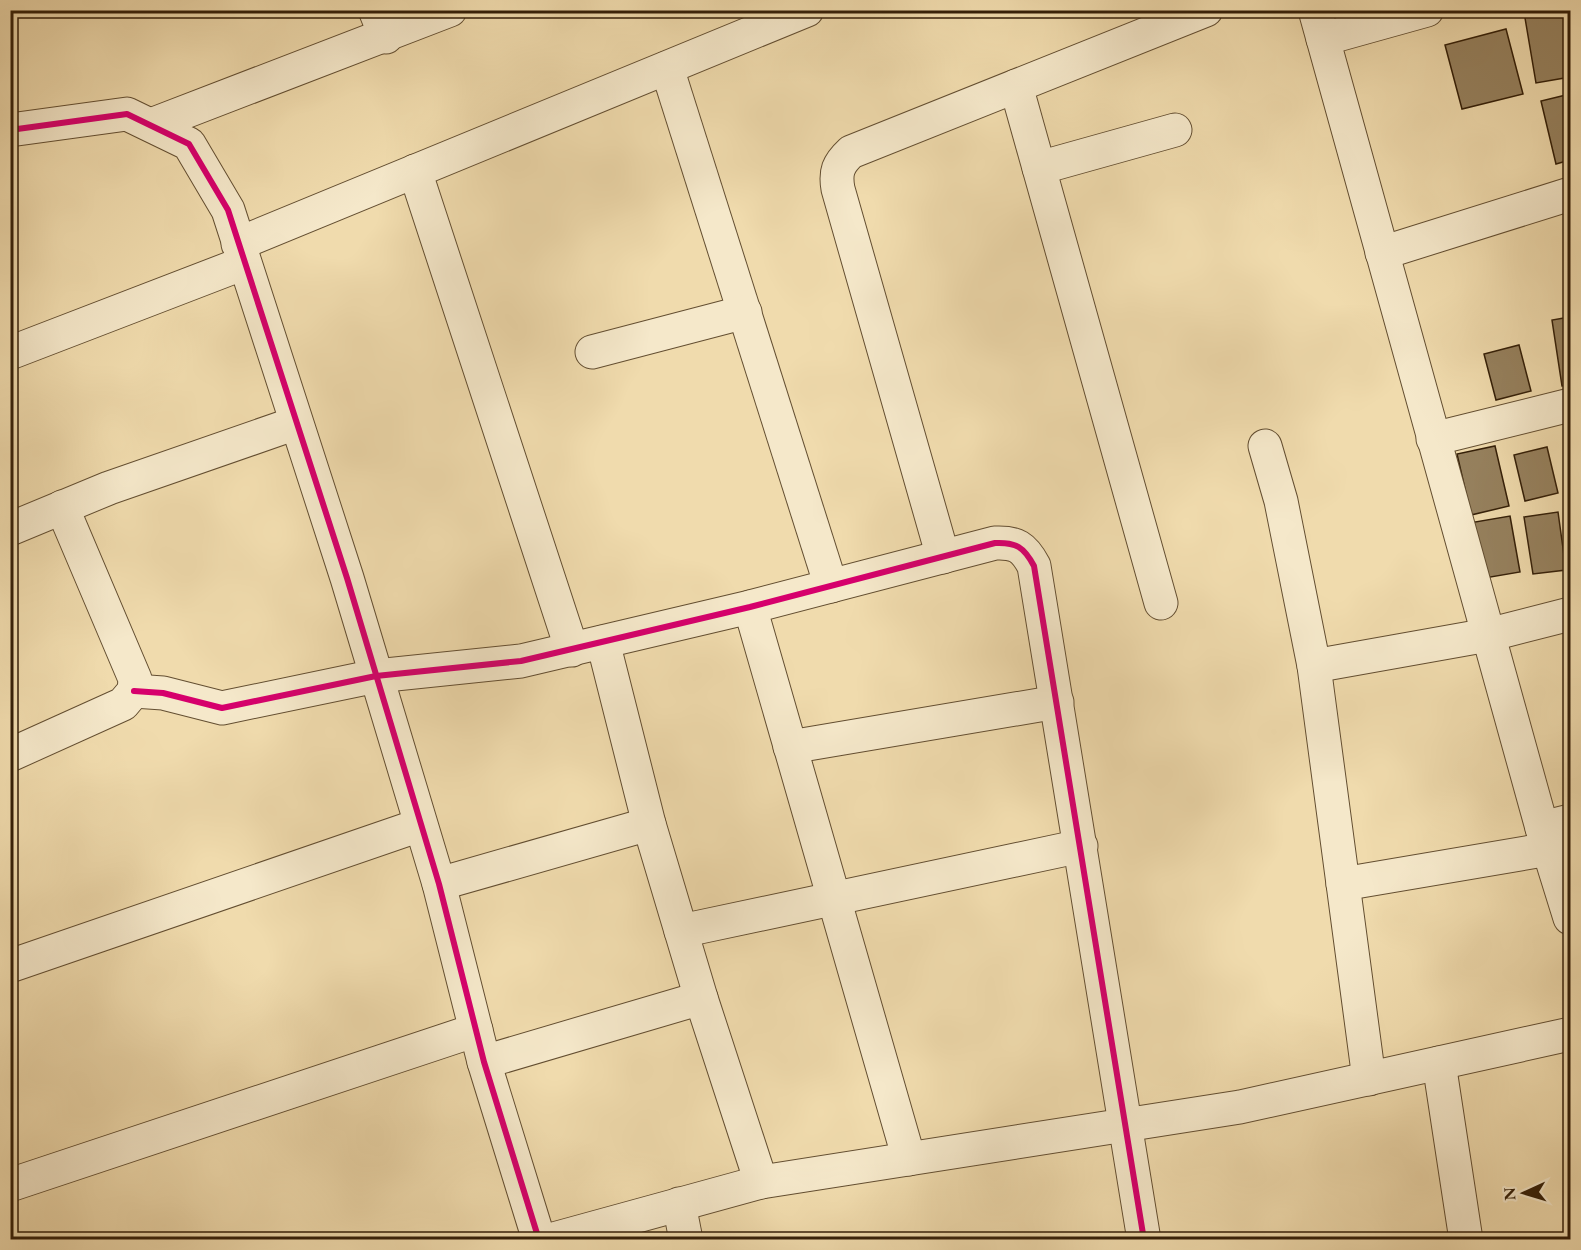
<svg xmlns="http://www.w3.org/2000/svg" width="1581" height="1250" font-family="'EB Garamond',serif">
<rect width="100%" height="100%" fill="#f0dbad"/>
<filter id="stains"><feTurbulence type="fractalNoise" baseFrequency=".00333" numOctaves="4"/><feColorMatrix values="0 0 0 0 .2 0 0 0 0 .09 0 0 0 0 .02 0 0 0 .5 -.17"/></filter>
<radialGradient id="worn" r=".72"><stop offset=".6" stop-color="#630" stop-opacity="0"/><stop offset="1" stop-color="#630" stop-opacity=".3"/></radialGradient>
<!-- building -->
<g fill="#96815e" stroke="#341f08" stroke-width="1.5">
<path d="M1570,10V77L1536,83L1524,12Z"/>
<path d="M1506,29L1523,94L1462,109L1445,45Z"/>
<path d="M1570,94V160L1556,164L1541,101Z"/>
<path d="M1570,317V385L1562,386L1552,320Z"/>
<path d="M1519,345L1531,391L1496,400L1484,354Z"/>
<path d="M1495,446L1509,506L1471,515L1457,454Z"/>
<path d="M1547,447L1558,493L1525,501L1514,455Z"/>
<path d="M1566,506H1570V554Z"/>
<path d="M1558,512L1566,570L1533,574L1524,517Z"/>
<path d="M1510,516L1520,572L1479,579L1469,523Z"/>
</g>
<g fill="none" stroke-linecap="round" stroke-linejoin="round">
<!-- minor casing -->
<g stroke="#634e31" stroke-width="35">
<g id="minor">
<path d="M375,10L386,37"/>
<path d="M1315,10L1542,828L1570,918"/>
<path d="M1323,39L1427,10"/>
<path d="M667,68L831,586"/>
<path d="M1016,86L1161,603"/>
<path d="M151,125L450,10"/>
<path d="M10,130L127,114L189,144L228,210L347,578L439,884L484,1062L539,1240"/>
<path d="M1039,168L1175,130"/>
<path d="M415,171L572,650"/>
<path d="M238,244L807,10"/>
<path d="M1382,253L1570,194"/>
<path d="M592,352L745,312"/>
<path d="M10,353L244,263"/>
<path d="M1433,439L1570,405"/>
<path d="M1265,446L1281,501L1314,666L1369,1079"/>
<path d="M10,529L109,488L296,423"/>
<path d="M943,557L838,189C835,172 838,164 851,152L1206,10"/>
<path d="M750,607L909,1159"/>
<path d="M603,642L649,824L701,998L761,1182"/>
<path d="M1314,666L1488,635L1570,614"/>
<path d="M134,691L163,693L222,708L376,676L521,661L750,607L995,543C1016,542 1024,547 1034,566L1144,1240"/>
<path d="M790,747L1057,702"/>
<path d="M10,755L123,704L134,691L135,679L62,507"/>
<path d="M1542,828L1570,821"/>
<path d="M439,884L649,824"/>
<path d="M1343,884L1549,849"/>
<path d="M681,931L1081,846"/>
<path d="M10,966L420,825"/>
<path d="M484,1062L701,998"/>
<path d="M1439,1063L1466,1240"/>
<path d="M10,1185L476,1030"/>
<path d="M679,1204L686,1240"/>
<path d="M550,1240L761,1182L1240,1107L1570,1034"/>
</g>
</g>
<!-- minor -->
<use href="#minor" stroke="#f5e8ca" stroke-width="33"/>
<!-- cycleway casing -->
<g stroke="#f5e8ca" stroke-width="10">
<g id="cycleway">
<path d="M10,130L127,114L189,144L228,210L347,578L439,884L484,1062L539,1240"/>
<path d="M134,691L163,693L222,708L376,676L521,661L750,607L995,543C1016,542 1024,547 1034,566L1144,1240"/>
</g>
</g>
<!-- cycleway -->
<use href="#cycleway" stroke="#d6006c" stroke-width="6"/>
</g>
<!-- margin -->
<rect width="1581" height="1250" fill="none" stroke="#f0dbad" stroke-width="36"/>
<rect x="12" y="12" width="1557" height="1226" fill="none" stroke="#341f08" stroke-width="3"/>
<rect x="18" y="18" width="1545" height="1214" fill="none" stroke="#341f08" stroke-width="1.5"/>
<!-- north arrow -->
<g transform="translate(1524 1193) rotate(266)" stroke="#f5e8ca" stroke-width="4.5" paint-order="stroke">
<path d="M0-4.5L10 22L0 15L-10 22Z" fill="#341f08"/>
<text y="-9" font-size="16" font-weight="bold" text-anchor="middle" fill="#341f08">N</text>
</g>
<rect width="100%" height="100%" filter="url(#stains)"/>
<rect width="100%" height="100%" fill="url(#worn)"/>
</svg>
